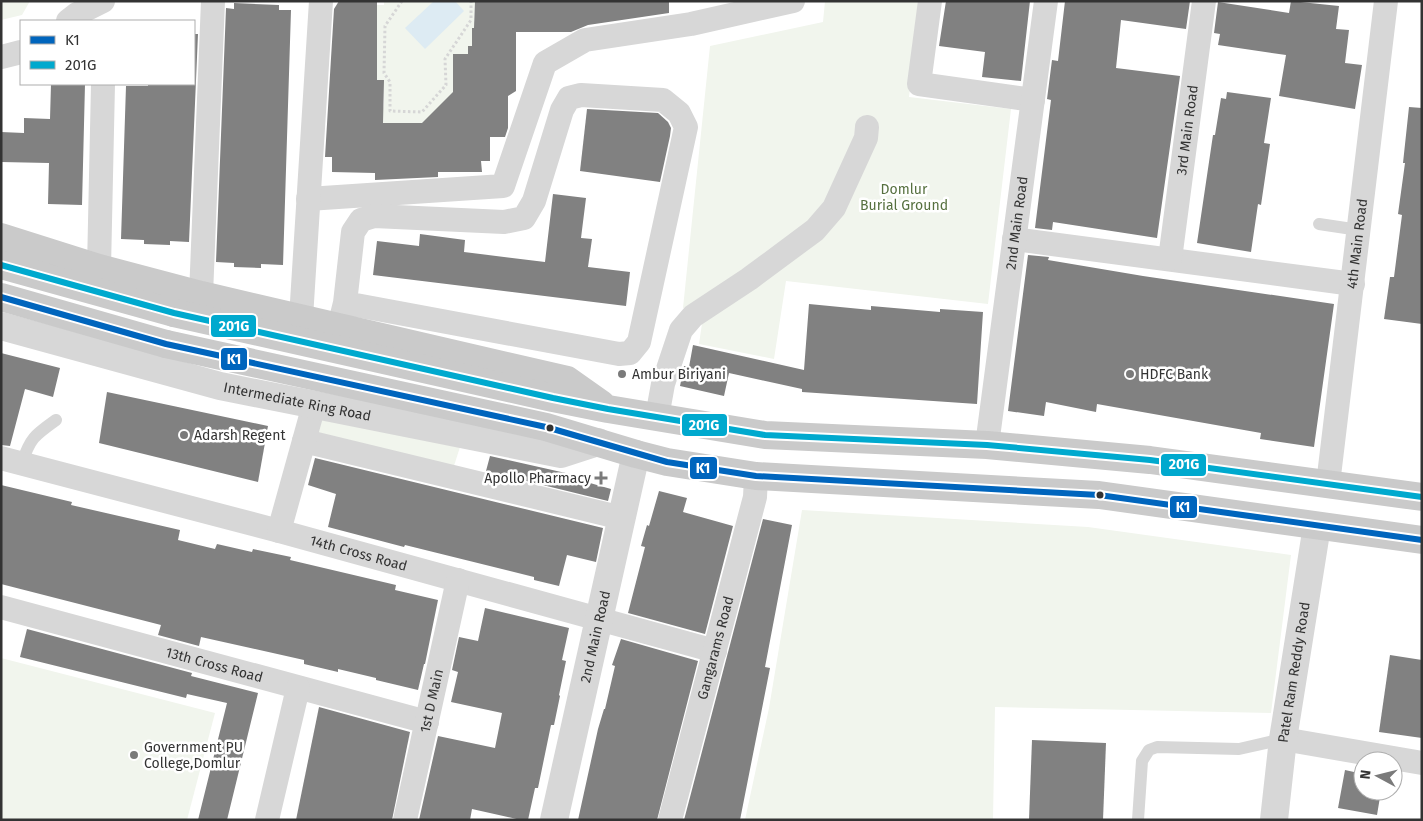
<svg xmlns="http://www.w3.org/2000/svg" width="1423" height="821" font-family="'Fira Sans',sans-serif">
<rect width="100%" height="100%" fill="#fff"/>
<!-- green -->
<g fill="#f1f5ed">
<path d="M1,1H30L22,15L1,20Z"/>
<path d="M384,1H475L474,21L482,28H472V46L468,54H453L456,89L433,123H380L384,104V80H377V5H384Z"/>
<path d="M825,1H920L909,97L1011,109L988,304L786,281L774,359L699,344L705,303L683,308L710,46L823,22Z"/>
<path d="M320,417L460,447L453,469L313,438Z"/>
<path d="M802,510L1088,527L1291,555L1271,713L995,707L993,820H745L769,708Z"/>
<path d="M1,658L215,713L187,820H1Z"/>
</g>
<!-- water -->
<path fill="#ddebf3" d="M434,1H455L464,11L425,49L405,28Z"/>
<!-- building -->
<g fill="#818181">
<path d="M339,1H377V80H384L383,123H422L453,92V54H468V46H472V28H474L475,1H669V13L588,25L571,32H516V91L508,96V128L505,137H490V161H481L482,172H438V177L375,180V173L332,172V157H325L334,9Z"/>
<path d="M946,1H1030L1021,81L982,77L985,52L939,46Z"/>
<path d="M1065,1H1190L1186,29L1121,20L1116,68L1180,76L1157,238L1053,222L1052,230L1035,228L1051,100L1047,99L1052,60L1058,61Z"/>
<path d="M1291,1L1339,6L1336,29L1349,30L1345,63L1362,65L1355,109L1279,96L1286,55L1218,45L1220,34L1214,33L1218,2L1289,13Z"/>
<path d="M234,3L279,5V10H291L283,265L261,264V268L234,267V263L216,262L226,8L234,9Z"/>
<path d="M194,34H198L189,242L170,241V245L144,244V240L121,239L126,86H148V84H194Z"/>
<path d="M51,84H85L82,205L48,204L49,163L1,162V132L24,133V118L50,119Z"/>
<path d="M1227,92L1271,98L1264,143L1270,144L1261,205L1258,204L1251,252L1197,243L1213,135H1215L1221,98L1226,99Z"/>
<path d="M1409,107L1422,108V324L1384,319L1390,277H1394L1402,215L1398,214L1405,163H1403Z"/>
<path d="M587,109L658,113L668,122L671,128L670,136L660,182L580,171Z"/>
<path d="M553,194L586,198L581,238L592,239L588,267L630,272L626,306L373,275L377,241L419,246L420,234L465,240L464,252L545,262Z"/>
<path d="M1028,255L1049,257L1048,260L1143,276L1334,304L1314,447L1260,439L1261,433L1097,404L1096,412L1046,402L1044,416L1008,411Z"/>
<path d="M809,304L871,310V306L940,312V309L983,312L977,404L802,392V389L729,373L724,396L680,386L684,366L689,367L693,345L804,370Z"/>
<path d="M1,353L60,368L53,397L25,389L10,446L1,445Z"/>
<path d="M107,392L268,426L258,482L99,443Z"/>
<path d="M490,456L570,474L569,477L611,489L608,501L486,471Z"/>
<path d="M315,458L603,528L596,562L567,555L559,586L534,580V577L405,545L404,547L328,527L336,494L308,485Z"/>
<path d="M1,485L72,502L71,505L180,530L178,540L215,549L217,544L252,552L253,549L291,557L290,560L396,585L395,590L438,600L425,664H424L418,690L376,680V678L338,669V672L304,664V660L201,637L199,646L158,635L161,625L1,584Z"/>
<path d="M659,491L687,498L683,512L733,526L705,634L628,613L645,547L641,546L647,525L649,526Z"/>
<path d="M763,519L792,525L765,667L770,668L740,820H684Z"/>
<path d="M485,608L569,628L562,660L566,661L559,695L560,696L554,725H551L538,788H535L528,820H521L472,809L470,820H419L438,736L495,748L502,713L451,702L458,672L452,670L459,637L478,641Z"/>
<path d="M27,629L192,673L191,676L258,693L227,820H198L227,703L187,694L186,698L20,657Z"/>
<path d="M621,639L698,661L657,820H578L598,729L604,709H605L615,666L612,665Z"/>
<path d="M1390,655L1422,660V738L1379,732Z"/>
<path d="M319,707L410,732L392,820H296Z"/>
<path d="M1032,740L1106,743L1103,820H1029Z"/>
<path d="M1345,770L1363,774V791H1381L1377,815L1338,808Z"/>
</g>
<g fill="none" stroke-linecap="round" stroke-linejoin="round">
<!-- path -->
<path stroke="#d6d6d6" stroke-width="3" stroke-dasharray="2.5 2.5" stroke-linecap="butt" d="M402,1L385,26L384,73L390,82V111L422,112L446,85L445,59L471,20V1"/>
<!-- service -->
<g stroke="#d7d7d7" stroke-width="12">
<path d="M1319,224L1359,230"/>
<path d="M22,463C30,438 35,435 56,420"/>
<path d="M1138,820L1142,761L1149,750L1157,747L1239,749L1283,739"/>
</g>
<!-- minor -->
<g stroke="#d7d7d7" stroke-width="24">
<path d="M930,1L919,84L1033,100"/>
<path d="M68,21L77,14L103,1"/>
<path d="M1,57L21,52"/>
<path d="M308,199L503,186L545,63L585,40L691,24L793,1"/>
<path d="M1014,239L1353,284"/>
<path id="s1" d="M1170,259L1204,1"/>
<path d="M99,268L103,84"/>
<path d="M201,295L213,1"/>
<path d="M301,318L321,1"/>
<path d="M339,327L345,303L353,232L361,220L374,216L504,222L524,218L534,201L562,110L569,98L581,95L663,100L679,113L686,127L639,342L630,353L619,354L345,303"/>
<path d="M657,417L663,384L681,330L693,316L749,279L815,230L834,208L866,138L867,127"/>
<path d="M304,441L622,518"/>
<path id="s2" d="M987,445L1046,1"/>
<path id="s3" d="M1,458L279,531L715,651"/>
<path id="s4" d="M1328,484L1386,1"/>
<path d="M279,531L314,405"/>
<path id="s5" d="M1,607L427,722"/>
<path d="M1283,739L1422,763"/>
<path d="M267,820L298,688"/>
<path id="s6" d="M405,820L458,580"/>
<path id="s7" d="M670,820L755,497L756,476"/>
</g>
<!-- tertiary -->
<g stroke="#d7d7d7" stroke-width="28">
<path id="s8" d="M1,326L220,386L561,454L598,442"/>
<path id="s9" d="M554,820L636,454"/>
<path id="s10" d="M1274,820L1283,739L1317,526"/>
</g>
<!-- primary -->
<g stroke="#cacaca" stroke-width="28">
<path d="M1,237L99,268L201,295L567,380L601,404"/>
<path d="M174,313L553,398L608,409L765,435L987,445L1150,460L1422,497"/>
<path d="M166,344L546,427L636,454L667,462L756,476L1099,495L1422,540"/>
</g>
<!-- primary-bridge -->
<g stroke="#cacaca" stroke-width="28">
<path d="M1,265L174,313"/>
<path d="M1,297L166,344"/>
</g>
<!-- bus-1 casing -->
<g stroke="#fff" stroke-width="10">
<path id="bus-1" d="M1,297L166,344L546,427L667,462L756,476L1099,495L1422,540"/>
</g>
<!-- bus-2 casing -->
<g stroke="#fff" stroke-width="10">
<path id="bus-2" d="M1,265L174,313L553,398L608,409L765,435L987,445L1150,460L1422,497"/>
</g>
<!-- bus-1 -->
<use href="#bus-1" stroke="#0065bd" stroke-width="6"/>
<!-- bus-2 -->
<use href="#bus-2" stroke="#00a9ce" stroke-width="6"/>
</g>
<!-- markers -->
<g fill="#7a7a7a" stroke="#fff" stroke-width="2">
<circle cx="622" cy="374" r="5"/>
<circle cx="1130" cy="374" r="5"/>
<circle cx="184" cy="435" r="5"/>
<path d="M598.5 470.5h5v5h5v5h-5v5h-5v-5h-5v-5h5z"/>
<circle cx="134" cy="755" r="5"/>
</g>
<g fill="#333" stroke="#fff" stroke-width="2">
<circle cx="550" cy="428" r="4.5"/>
<circle cx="1100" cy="495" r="4.5"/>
</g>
<g text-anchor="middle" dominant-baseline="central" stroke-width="5" stroke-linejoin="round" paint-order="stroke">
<!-- street labels -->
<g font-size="14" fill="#333" stroke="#fff">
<text stroke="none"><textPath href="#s1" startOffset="130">3rd Main Road</textPath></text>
<text stroke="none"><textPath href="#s2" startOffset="224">2nd Main Road</textPath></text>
<text stroke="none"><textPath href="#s4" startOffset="242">4th Main Road</textPath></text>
<text stroke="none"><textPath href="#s8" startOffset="306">Intermediate Ring Road</textPath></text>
<text stroke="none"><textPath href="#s3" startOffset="370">14th Cross Road</textPath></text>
<text stroke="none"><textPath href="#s9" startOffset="188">2nd Main Road</textPath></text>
<text stroke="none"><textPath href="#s7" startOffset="178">Gangarams Road</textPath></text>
<text stroke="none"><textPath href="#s5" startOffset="221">13th Cross Road</textPath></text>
<text stroke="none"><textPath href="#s10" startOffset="149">Patel Ram Reddy Road</textPath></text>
<text stroke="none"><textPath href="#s6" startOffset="122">1st D Main</textPath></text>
</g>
<!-- park labels -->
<g font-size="14" fill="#56703f" stroke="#fff">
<text x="904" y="189">Domlur<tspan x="904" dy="16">Burial Ground</tspan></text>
</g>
<!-- poi labels -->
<g font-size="14" fill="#333" stroke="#fff" text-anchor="start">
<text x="632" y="374">Ambur Biriyani</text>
<text x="1140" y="374">HDFC Bank</text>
<text x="194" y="435">Adarsh Regent</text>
<text x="591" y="478" text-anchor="end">Apollo Pharmacy</text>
<text x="144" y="747">Government PU<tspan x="144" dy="16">College,Domlur</tspan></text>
</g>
</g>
<g stroke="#fff" stroke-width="2">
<rect x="210" y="314" width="47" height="24" rx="5" fill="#00a9ce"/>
<rect x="220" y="347" width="28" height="24" rx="5" fill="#0065bd"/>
<rect x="681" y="413" width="47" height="24" rx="5" fill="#00a9ce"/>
<rect x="1160" y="453" width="47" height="24" rx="5" fill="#00a9ce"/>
<rect x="689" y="456" width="29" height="24" rx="5" fill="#0065bd"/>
<rect x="1169" y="495" width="29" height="24" rx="5" fill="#0065bd"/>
</g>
<g font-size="14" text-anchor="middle" font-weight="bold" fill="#fff">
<text x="234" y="331">201G</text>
<text x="234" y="364">K1</text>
<text x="704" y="430">201G</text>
<text x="1184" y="469">201G</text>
<text x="703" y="473">K1</text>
<text x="1183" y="512">K1</text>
</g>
<!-- border -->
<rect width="1423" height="821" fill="none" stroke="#333333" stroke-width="5"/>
<!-- legend -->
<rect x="20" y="20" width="175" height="65" fill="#ffffff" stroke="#adadad"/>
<rect x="30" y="36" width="25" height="8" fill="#0065bd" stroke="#adadad"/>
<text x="65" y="45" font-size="15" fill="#333333">K1</text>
<rect x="30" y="61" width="25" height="8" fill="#00a9ce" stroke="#adadad"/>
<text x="65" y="70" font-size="15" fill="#333333">201G</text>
<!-- north arrow -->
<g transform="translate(1378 776) rotate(277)"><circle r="24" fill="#ffffff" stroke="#adadad"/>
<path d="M0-4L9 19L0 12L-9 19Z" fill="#7a7a7a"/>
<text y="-8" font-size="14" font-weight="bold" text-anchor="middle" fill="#333333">N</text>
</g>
</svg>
